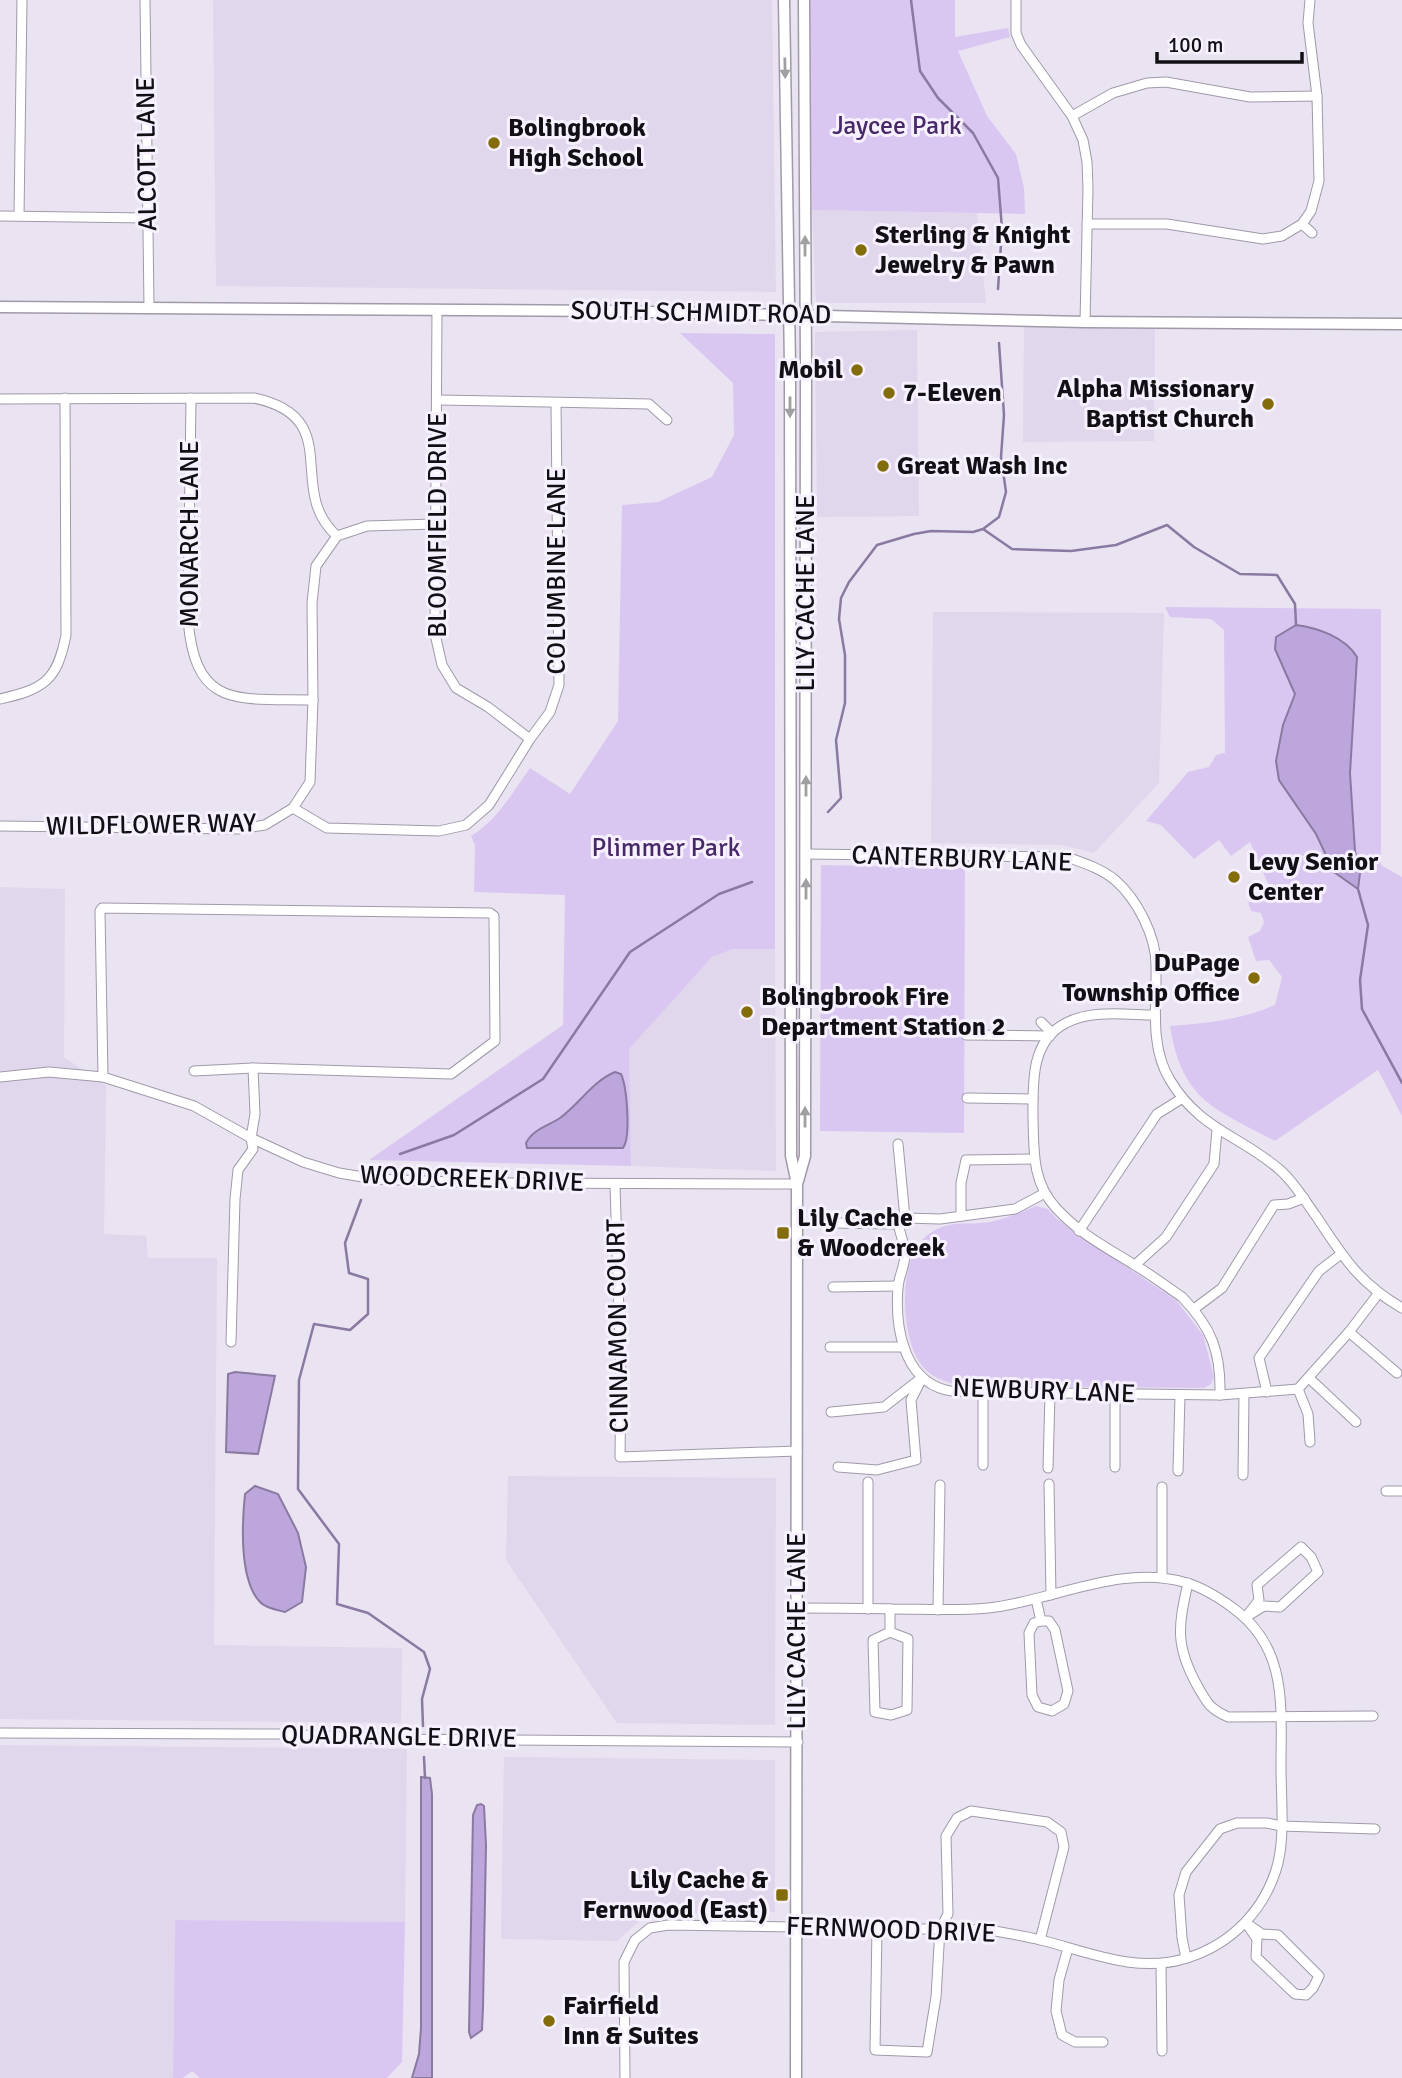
<svg xmlns="http://www.w3.org/2000/svg" width="1402" height="2078" font-family="Signika,sans-serif">
<rect width="100%" height="100%" fill="#e9e3f2"/>
<!-- built -->
<g fill="#e0d7ed">
<path d="M213,0H772L776,292L216,286Z"/>
<path d="M812,210L977,213L986,303H816Z"/>
<path d="M1024,325L1155,327L1154,441L1023,442Z"/>
<path d="M917,330L919,516L817,517L815,332Z"/>
<path d="M933,612L1164,613L1159,783L1094,853L1062,845L931,843Z"/>
<path d="M0,887L65,889L64,1057L106,1086L104,1234L146,1236L148,1258H217L214,1645L402,1648L401,1723L0,1719Z"/>
<path d="M733,949H775L776,1171L631,1166L628,1049L712,957Z"/>
<path d="M508,1476L776,1478L775,1725L617,1723L506,1560Z"/>
<path d="M0,1745L407,1749L405,1922L175,1920L173,2078H0Z"/>
<path d="M504,1757L775,1760V1912L661,1914L643,1918L617,1941L501,1939Z"/>
</g>
<!-- green -->
<g fill="#d9c7f2">
<path d="M809,0H955V37L1008,28L1010,37L958,51L987,116L1016,154L1024,188L1025,214L812,210Z"/>
<path d="M680,333L775,334V949H733L712,957L629,1049L631,1166L369,1160L563,1025L565,895L474,892L475,845L471,836C498,820 512,793 530,768L570,794L618,721L622,505L658,502L712,477L734,435L733,383Z"/>
<path d="M1165,607L1381,609V865L1402,877V1116L1378,1070L1275,1141C1215,1109 1182,1101 1170,1026C1207,1023 1241,1020 1275,1005L1282,977L1269,960L1256,961L1248,937L1260,931L1264,922L1261,913L1251,911L1248,903L1270,888L1250,842L1231,856L1219,840L1194,859L1161,825L1146,821L1188,772L1209,767L1216,755L1225,753L1224,630L1211,619L1170,617Z"/>
<path d="M821,865L965,868L964,1133L820,1131Z"/>
<path d="M1036,1206L1048,1209L1056,1218L1082,1237L1176,1300L1203,1335L1214,1377L1211,1384L1204,1388L980,1386C960,1385 940,1384 925,1369C900,1345 897,1261 924,1238C947,1218 963,1226 990,1222C1006,1219 1021,1212 1036,1206Z"/>
<path d="M175,1920L405,1922L402,2062L387,2078H200L192,2071L183,2078H173Z"/>
</g>
<!-- water -->
<g fill="#bda6db" stroke="#8a79a0" stroke-width="2">
<path d="M1296,625C1318,628 1345,637 1357,657L1350,773L1355,851L1360,873L1358,889L1334,872L1316,834L1279,780L1276,761L1283,725L1295,694L1275,649L1276,637Z"/>
<path d="M615,1072L621,1074C627,1087 631,1137 623,1148H527L526,1143C533,1129 548,1126 560,1118C579,1104 593,1081 615,1072Z"/>
<path d="M235,1372L275,1376L258,1454L226,1452L228,1374Z"/>
<path d="M255,1486L278,1494L298,1533L306,1567L302,1602L285,1612C277,1610 265,1608 260,1602C239,1580 242,1523 245,1494Z"/>
<path d="M421,1777L430,1778L432,1794V2078H412L419,2054L421,2028Z"/>
<path d="M481,1804L484,1806L486,1845L483,2007L482,2030L471,2038L469,2032L473,1815L477,1805Z"/>
</g>
<g fill="none" stroke-linecap="round" stroke-linejoin="round">
<!-- stream -->
<g stroke="#8a79a0" stroke-width="2.5">
<path d="M911,0L920,71L938,98L973,133L998,178L1002,229L998,289"/>
<path d="M983,529L1012,549L1071,551L1116,545L1167,525L1194,547L1240,574L1277,575L1295,604L1296,625"/>
<path d="M828,812L841,798L836,740L845,703V655L839,619L841,598L849,582L877,545L914,534L931,531L973,532L983,529L999,517L1006,492L1001,457L1004,415L999,343"/>
<path d="M1358,889L1368,925L1360,980L1362,1009L1402,1083"/>
<path d="M400,1154L454,1135L543,1079L630,952L719,894L752,882"/>
<path d="M361,1200L345,1243L349,1273L368,1279V1314L350,1330L314,1324L299,1380L298,1489L339,1544L337,1604L368,1613L424,1652L430,1669L422,1699L423,1726"/>
<path d="M424,1757L425,1778"/>
</g>
<!-- minor casing -->
<g stroke="#a09aa8" stroke-width="11">
<g id="minor">
<path d="M145,0L149,307"/>
<path d="M1016,0V33L1021,45L1072,116L1083,140L1087,162L1088,188L1085,322"/>
<path d="M1072,116L1113,93L1147,83L1166,82L1250,97L1317,96"/>
<path d="M0,216L148,218"/>
<path d="M19,216L22,0"/>
<path d="M1087,224H1167L1263,239L1282,236L1302,224L1311,211L1319,181L1317,96L1308,23L1310,0"/>
<path d="M1302,224L1312,233"/>
<path d="M437,310L435,634L442,665L456,688L488,707L530,739"/>
<path d="M191,398L188,619C195,711 239,698 313,700"/>
<path d="M0,399L254,398C347,418 284,489 337,536"/>
<path d="M438,400L649,404L667,420"/>
<path d="M0,699C44,689 57,681 66,635L65,398"/>
<path d="M293,808L327,828L439,831L466,825L489,805L530,739L550,712L559,685L556,403"/>
<path d="M0,826L239,829L265,825L293,808L310,782L313,700L312,603L316,566L337,536L367,526L435,524"/>
<path d="M806,854L1067,857C1084,863 1102,869 1115,880C1137,899 1156,936 1156,965C1157,1002 1149,1046 1170,1080C1200,1130 1240,1135 1280,1170C1294,1182 1305,1201 1316,1216C1343,1257 1359,1283 1402,1308"/>
<path d="M1155,1015C1127,1015 1092,1009 1066,1023C1030,1041 1033,1084 1033,1118C1034,1151 1032,1182 1056,1208C1080,1234 1104,1246 1133,1264C1150,1274 1166,1286 1182,1297C1212,1328 1221,1352 1220,1395"/>
<path d="M1041,1022L1052,1033"/>
<path d="M966,1035L1050,1036"/>
<path d="M0,1077L49,1072L103,1077L194,1106L251,1138L303,1162L339,1173L375,1179L480,1183L797,1184"/>
<path d="M103,1077L100,911L102,908L490,913L494,916L495,1041L451,1074L253,1068L194,1071"/>
<path d="M967,1098L1033,1099"/>
<path d="M898,1144L905,1218"/>
<path d="M615,1185L621,1379L620,1457L797,1451"/>
<path d="M1045,1193L1015,1209L940,1219L905,1218L898,1224C900,1233 905,1245 905,1255C905,1265 899,1276 898,1287C895,1324 902,1379 946,1390C957,1393 972,1391 983,1392L1220,1395L1298,1389L1349,1332L1378,1294"/>
<path d="M961,1216V1183L966,1160L1034,1159"/>
<path d="M835,1223L898,1224"/>
<path d="M1079,1231L1157,1114L1181,1099"/>
<path d="M1135,1265L1166,1237L1214,1164L1217,1130"/>
<path d="M833,1287L898,1286"/>
<path d="M1194,1309L1222,1288L1274,1205L1288,1204L1304,1198"/>
<path d="M1349,1332L1397,1373"/>
<path d="M231,1342L235,1199L238,1170L253,1149L251,1138L255,1114L253,1068"/>
<path d="M830,1347H904"/>
<path d="M1309,1378L1356,1422"/>
<path d="M1298,1389L1308,1414L1310,1442"/>
<path d="M1267,1392L1259,1358L1319,1271L1341,1254"/>
<path d="M831,1412L884,1407L920,1379"/>
<path d="M983,1465V1392"/>
<path d="M838,1467L877,1470L916,1460L911,1400L922,1378"/>
<path d="M1115,1467V1393"/>
<path d="M1048,1468L1050,1394"/>
<path d="M1178,1471L1180,1395"/>
<path d="M1243,1475L1244,1394"/>
<path d="M868,1482V1609"/>
<path d="M1049,1484L1051,1595"/>
<path d="M1162,1487V1577"/>
<path d="M1386,1491H1402"/>
<path d="M1301,1547L1311,1557L1318,1572L1280,1607L1264,1606L1246,1617L1259,1600L1257,1585Z"/>
<path d="M1188,1583C1178,1627 1175,1646 1198,1687C1208,1704 1210,1709 1228,1717L1373,1716"/>
<path d="M1036,1599L1041,1621"/>
<path d="M938,1610L940,1485"/>
<path d="M1041,1621H1049L1055,1630L1068,1691L1064,1704L1052,1711L1038,1707L1032,1695L1029,1633L1034,1623Z"/>
<path d="M890,1632L908,1639L907,1710L891,1715L875,1712L873,1640L890,1632V1609"/>
<path d="M0,1733L279,1734L388,1739L798,1742"/>
<path d="M1246,1923L1262,1934L1278,1935L1319,1976L1313,1988L1306,1995L1295,1994L1256,1957L1257,1939Z"/>
<path d="M877,1927L875,2050L927,2052L936,1997L940,1929L948,1914L946,1836L957,1818L971,1811L1047,1822L1061,1832L1064,1847L1040,1940"/>
<path d="M1068,1948L1059,1980L1056,2011L1062,2035L1075,2042H1103"/>
<path d="M1186,1958L1182,1938L1179,1895L1186,1872L1220,1829L1237,1823H1267L1281,1826L1375,1829"/>
<path d="M1161,1964L1162,2051"/>
<path d="M625,2078L624,1962L635,1940L650,1928L668,1925L989,1930C1006,1933 1024,1936 1041,1940C1088,1952 1138,1974 1187,1958C1232,1944 1266,1909 1278,1863C1285,1833 1281,1798 1281,1767C1281,1706 1288,1648 1233,1608C1218,1597 1204,1588 1187,1583C1120,1563 1054,1601 988,1608C957,1611 924,1609 893,1609C861,1608 829,1608 797,1608"/>
</g>
</g>
<!-- tertiary casing -->
<g stroke="#a09aa8" stroke-width="13">
<g id="tertiary">
<path d="M784,0L790,365L791,1156L797,1184L796,2078"/>
<path d="M0,307L608,311L1085,322L1402,324"/>
<path d="M798,1181L805,1156L806,366L804,0"/>
</g>
</g>
<!-- minor -->
<use href="#minor" stroke="#fff" stroke-width="9"/>
<!-- tertiary -->
<use href="#tertiary" stroke="#fff" stroke-width="10"/>
</g>
<!-- one-way arrows -->
<defs><path id="oneway-solid" d="M-6-.8H1V-3.2L6.5 0L1 3.2V.8H-6Z" transform="scale(1.75)"/></defs>
<g fill="#a09fa1">
<use href="#oneway-solid" transform="translate(785 68) rotate(89)"/>
<use href="#oneway-solid" transform="translate(805 246) rotate(-90)"/>
<use href="#oneway-solid" transform="translate(790 407) rotate(90)"/>
<use href="#oneway-solid" transform="translate(806 786) rotate(-90)"/>
<use href="#oneway-solid" transform="translate(806 889) rotate(-90)"/>
<use href="#oneway-solid" transform="translate(805 1117) rotate(-90)"/>
</g>
<!-- markers -->
<g fill="#836d0a" stroke="#f6f0ff" stroke-width="2.5">
<circle cx="494" cy="143" r="7"/>
<circle cx="861" cy="250" r="7"/>
<circle cx="857" cy="370" r="7"/>
<circle cx="889" cy="393" r="7"/>
<circle cx="1268" cy="404" r="7"/>
<circle cx="883" cy="466" r="7"/>
<circle cx="1234" cy="877" r="7"/>
<circle cx="1254" cy="978" r="7"/>
<circle cx="747" cy="1012" r="7"/>
<rect x="776" y="1226" width="14" height="14" rx="3.5"/>
<rect x="775" y="1888" width="14" height="14" rx="3.5"/>
<circle cx="549" cy="2021" r="7"/>
</g>
<g text-anchor="middle" dominant-baseline="central" stroke-width="6" stroke-linejoin="round" paint-order="stroke">
<!-- park labels -->
<g font-size="26" fill="#482968" stroke="#f6f0ff">
<text x="897" y="126">Jaycee Park</text>
<text x="666" y="848">Plimmer Park</text>
</g>
<!-- poi labels -->
<g font-size="26" font-weight="bold" fill="#121015" stroke="#f6f0ff" text-anchor="start">
<text x="508" y="128">Bolingbrook<tspan x="508" dy="30">High School</tspan></text>
<text x="875" y="235">Sterling &amp; Knight<tspan x="875" dy="30">Jewelry &amp; Pawn</tspan></text>
<text x="843" y="370" text-anchor="end">Mobil</text>
<text x="1254" y="389" text-anchor="end">Alpha Missionary<tspan x="1254" dy="30">Baptist Church</tspan></text>
<text x="903" y="393">7-Eleven</text>
<text x="897" y="466">Great Wash Inc</text>
<text x="1248" y="862">Levy Senior<tspan x="1248" dy="30">Center</tspan></text>
<text x="1240" y="963" text-anchor="end">DuPage<tspan x="1240" dy="30">Township Office</tspan></text>
<text x="761" y="997">Bolingbrook Fire<tspan x="761" dy="30">Department Station 2</tspan></text>
<text x="797" y="1218">Lily Cache<tspan x="797" dy="30">&amp; Woodcreek</tspan></text>
<text x="768" y="1880" text-anchor="end">Lily Cache &amp;<tspan x="768" dy="30">Fernwood (East)</tspan></text>
<text x="563" y="2006">Fairfield<tspan x="563" dy="30">Inn &amp; Suites</tspan></text>
</g>
<!-- street labels -->
<g font-size="26" fill="#121015" stroke="#f6f0ff">
<text transform="translate(147 154) rotate(-91)">ALCOTT LANE</text>
<text transform="translate(701 313) rotate(1)">SOUTH SCHMIDT ROAD</text>
<text transform="translate(438 525) rotate(-90)">BLOOMFIELD DRIVE</text>
<text transform="translate(190 534) rotate(-90)">MONARCH LANE</text>
<text transform="translate(557 571) rotate(-90)">COLUMBINE LANE</text>
<text transform="translate(806 593) rotate(-90)">LILY CACHE LANE</text>
<text transform="translate(151 825) rotate(-1)">WILDFLOWER WAY</text>
<text transform="translate(962 859) rotate(2)">CANTERBURY LANE</text>
<text transform="translate(472 1179) rotate(2)">WOODCREEK DRIVE</text>
<text transform="translate(618 1326) rotate(-91)">CINNAMON COURT</text>
<text transform="translate(1044 1391) rotate(2)">NEWBURY LANE</text>
<text transform="translate(797 1631) rotate(-90)">LILY CACHE LANE</text>
<text transform="translate(399 1737) rotate(1)">QUADRANGLE DRIVE</text>
<text transform="translate(891 1930) rotate(2)">FERNWOOD DRIVE</text>
</g>
</g>
<!-- scale -->
<path d="M1157 52v10h145v-10" fill="none" stroke="#121015" stroke-width="3.5"/>
<text x="1168" y="52" font-size="21" fill="#121015" stroke="#f6f0ff" stroke-width="5" paint-order="stroke">100 m</text>
</svg>
